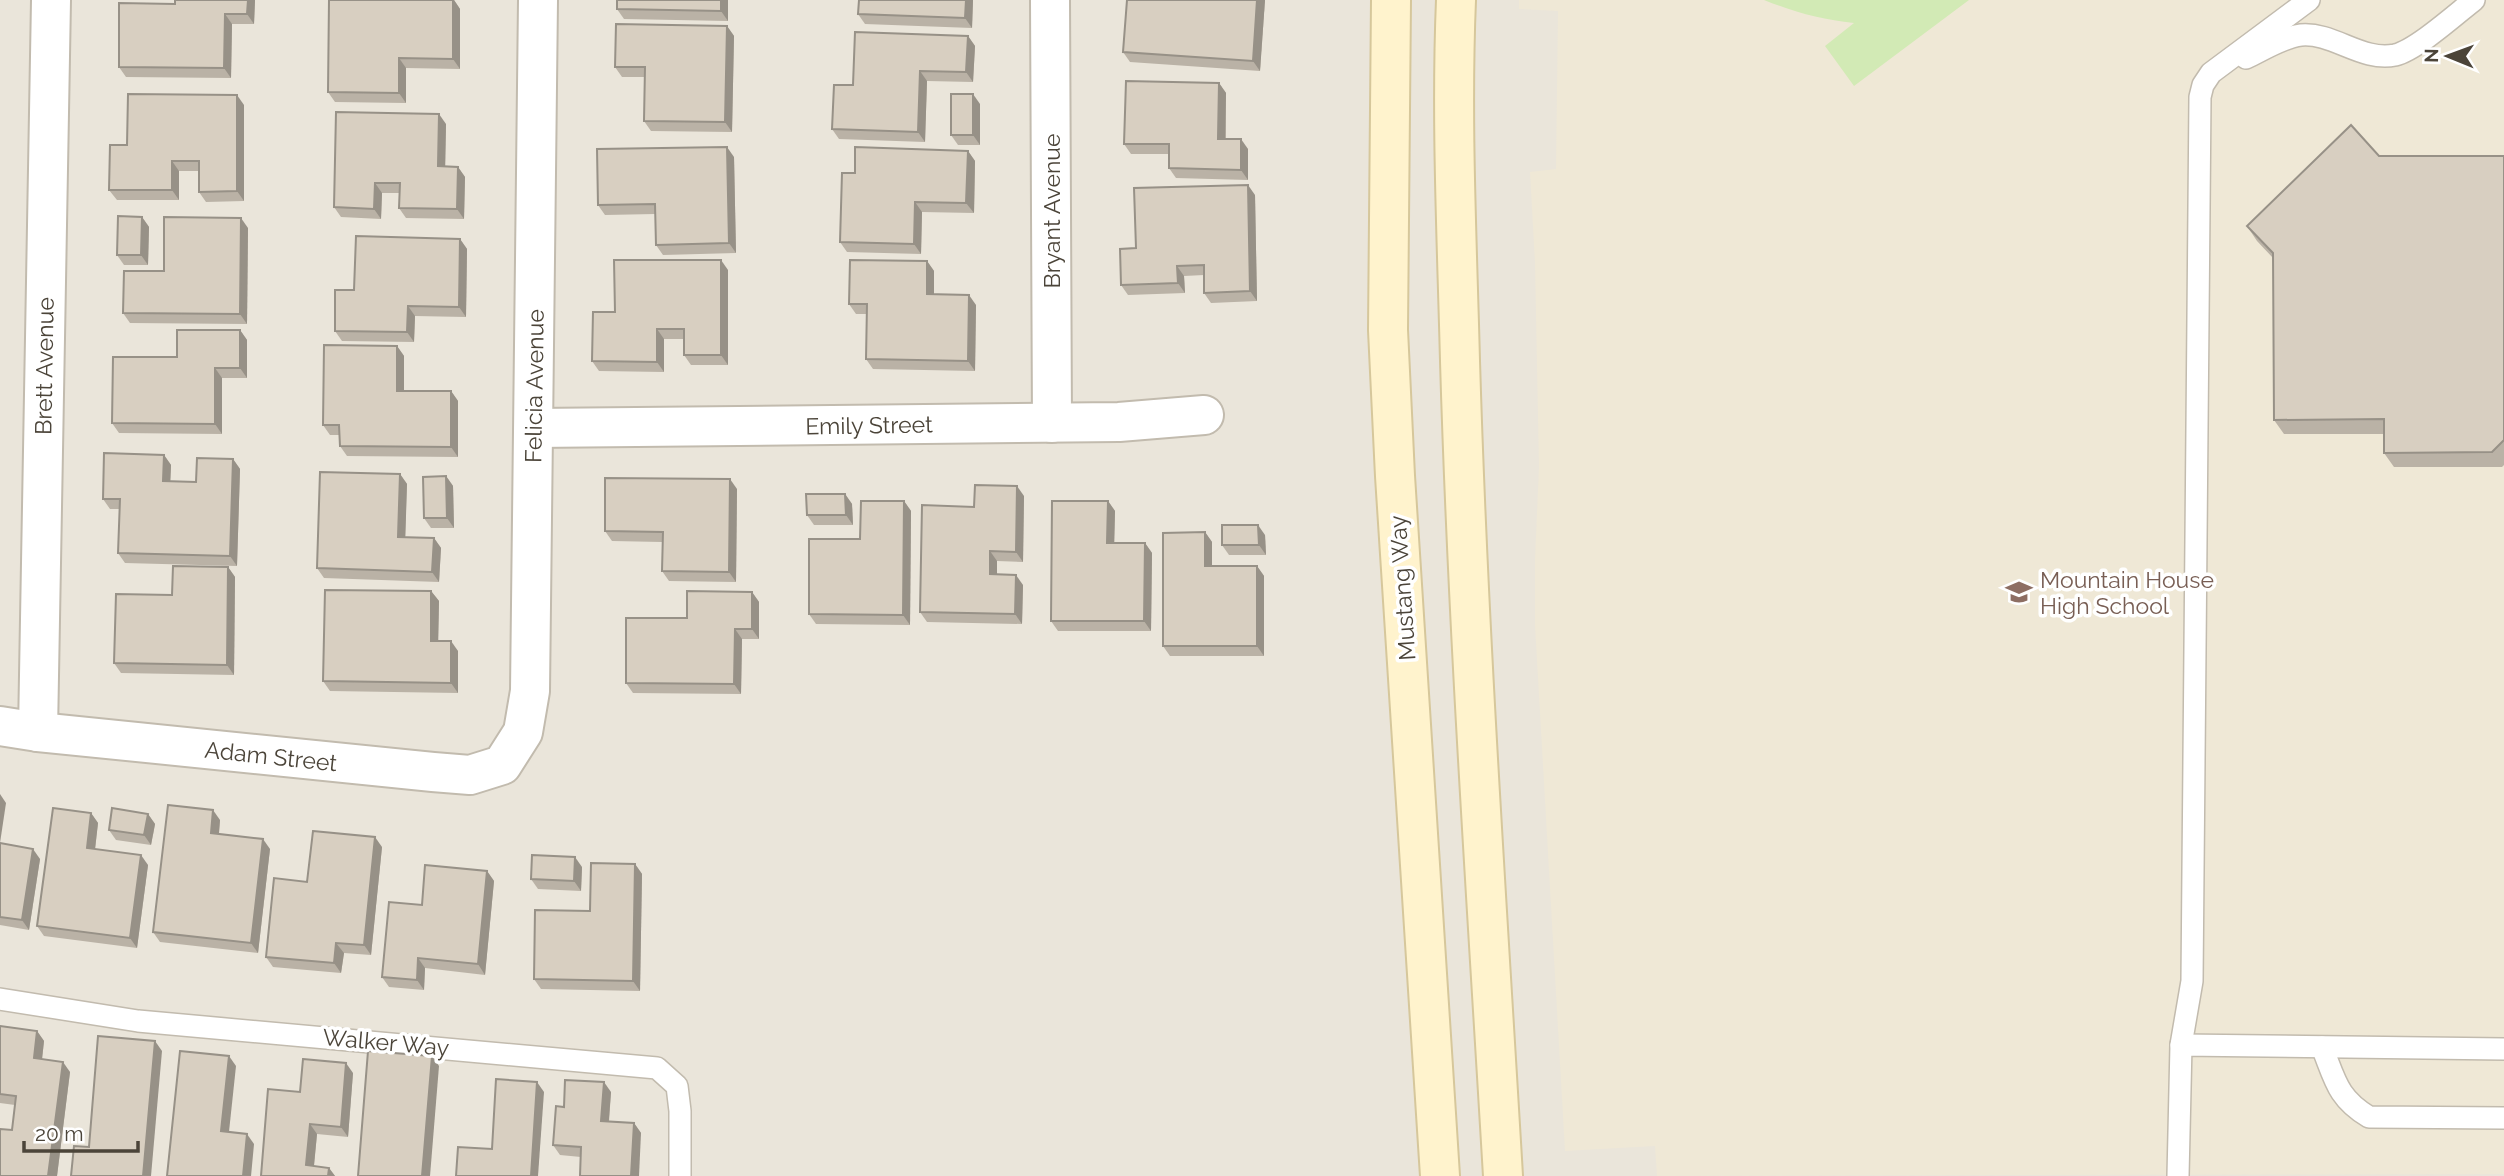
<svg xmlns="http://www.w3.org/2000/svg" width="2504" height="1176" font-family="Raleway,sans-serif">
<rect width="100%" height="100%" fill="#f6f3ec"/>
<!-- residential -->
<rect fill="#eae5da" x="0" y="0" width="2504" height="1176"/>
<!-- education -->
<path fill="#efe8d6" d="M1519,0H2504V1174L1657,1176L1655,1146L1565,1151L1535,625V559L1539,467L1535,263L1530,172L1556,169L1558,11L1519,9Z"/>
<!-- green -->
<path fill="#d2eab5" d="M1764,0H1969L1854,86L1825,46L1854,23C1822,20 1794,12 1764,0Z"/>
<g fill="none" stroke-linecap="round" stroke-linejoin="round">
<!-- lane casing -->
<g stroke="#c2bbae" stroke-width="24">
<g id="lane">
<path d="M2246,58C2263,50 2283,37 2301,35C2333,32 2362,62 2395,55C2416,50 2455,15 2474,0"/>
<path d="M0,999L138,1021L657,1068L677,1086L680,1111V1176"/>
<path d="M2181,1045L2192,981L2200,97L2203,85L2211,73L2309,0"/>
<path d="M2322,1047C2335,1079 2337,1098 2369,1117L2504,1118"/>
<path d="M2178,1176L2181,1045L2504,1049"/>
</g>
</g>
<!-- street casing -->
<g stroke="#c2bbae" stroke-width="42">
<g id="street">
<path d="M1050,0L1052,423"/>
<path d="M534,428L1119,422L1204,415"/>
<path d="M0,726L38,732L433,772L470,775L502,765L523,732L530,691L538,0"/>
<path d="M38,732L51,0"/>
</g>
</g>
<!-- secondary casing -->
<g stroke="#d6c79b" stroke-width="42">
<g id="secondary">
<path d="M1391,0L1388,330L1395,476L1440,1176"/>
<path d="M1456,0C1451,120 1457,241 1460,361C1468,633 1487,904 1503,1176"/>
</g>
</g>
<!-- lane -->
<use href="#lane" stroke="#fff" stroke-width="21"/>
<!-- street -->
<use href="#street" stroke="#fff" stroke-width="38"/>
<!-- secondary -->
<use href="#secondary" stroke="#fff3cd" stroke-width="38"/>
</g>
<!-- wall -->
<g fill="#bab2a6">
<path d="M175,0H255L254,24H232L231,78L126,77L119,67L175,4Z"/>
<path d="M454,0L460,9V69L406,68V103L335,102L328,92Z"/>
<path d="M728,0V21L624,19L617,9Z"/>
<path d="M859,0H973L972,28L865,24L858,14Z"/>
<path d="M1127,0H1265L1260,71L1130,62L1123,52Z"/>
<path d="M727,26L734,36L732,132L651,131L644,121L645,77H622L615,67Z"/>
<path d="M968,36L975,46L973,82L927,81L925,142L839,139L832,129L853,85Z"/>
<path d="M1219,83L1226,93V139L1248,149V180L1176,178L1169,168V154H1131L1124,144Z"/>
<path d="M980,104V145H958L951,135Z"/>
<path d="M244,105V201L206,202L199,192V171H179V200H117L109,190Z"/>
<path d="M446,124L445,166L458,167L465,177L464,219L406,218L399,208V193H382L381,219L341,217L334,207Z"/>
<path d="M968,151L975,161L974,213L922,212L921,254L847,252L840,242L855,173Z"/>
<path d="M2504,156V465L2502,467H2394L2384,453V434H2284L2274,420L2273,258L2257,241L2247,226Z"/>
<path d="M734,157L736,253L663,255L656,245L655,214L605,215L598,205Z"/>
<path d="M1255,195L1257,301L1211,303L1204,293V275L1184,276L1185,293L1128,295L1121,285L1136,248Z"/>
<path d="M142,217L149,227L148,265H124L117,255Z"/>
<path d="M248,228L247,324L130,323L123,313L164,271Z"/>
<path d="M460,239L467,249L466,317L415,316L414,342L342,341L335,331L354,290Z"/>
<path d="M927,261L934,271V294L976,305L975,371L873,369L866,359L867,314H856L849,304Z"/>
<path d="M728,270V365H691L684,355V339H664V372L599,371L592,361L615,312Z"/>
<path d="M240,330L247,340V378H222V434L119,433L112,423Z"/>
<path d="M397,346L404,356V391H451L458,401V457L347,456L340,446L339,435H330L323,425Z"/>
<path d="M164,455L171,465L170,481L196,482L233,459L240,469L237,566L125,563L118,553L120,509H110L103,499Z"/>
<path d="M400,474L407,484L405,537L434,538L441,548L439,582L324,578L317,568Z"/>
<path d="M446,476L453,486L454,528H431L424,518Z"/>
<path d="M737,489L736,582L669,581L662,571V542L612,541L605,531Z"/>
<path d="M845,494L852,504L853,525H814L807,515Z"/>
<path d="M1024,496L1023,562L997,561V574L1023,585L1022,624L927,622L920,612L974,507Z"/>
<path d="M904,501L911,511L910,625L816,624L809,614L860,539Z"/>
<path d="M1108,501L1115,511L1114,543H1145L1152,553L1151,631H1058L1051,621Z"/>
<path d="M1205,532L1212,542V566H1257L1264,576V656H1170L1163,646Z"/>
<path d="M1265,535L1266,555H1229L1222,545Z"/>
<path d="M228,567L235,577L234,675L121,673L114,663L172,595Z"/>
<path d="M431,591L439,601L438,641L458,651V693L330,691L323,681Z"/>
<path d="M752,592L759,602V639H742L741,694L633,693L626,683L687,618Z"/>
<path d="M91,813L98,823L95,849L148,865L137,948L44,936L37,926Z"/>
<path d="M148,814L155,824L151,845L116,840L109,830Z"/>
<path d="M220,820L219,834L270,849L258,953L160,942L153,932Z"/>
<path d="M0,843L40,859L29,930L0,925Z"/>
<path d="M382,847L371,955L344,953L341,973L273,967L266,957L307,882Z"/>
<path d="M635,864L642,874L640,991L541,989L534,979L590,911Z"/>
<path d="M582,867L581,891L538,889L531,879Z"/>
<path d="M487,871L494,881L485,975L425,968L424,990L389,987L382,977L422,905Z"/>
<path d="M0,1026L37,1031L44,1041L42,1059L70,1072L57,1176H0L12,1130L15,1105L0,1103Z"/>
<path d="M353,1073L348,1137L317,1134L314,1166L329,1168L335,1176H261L300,1092Z"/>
<path d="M611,1092L609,1122L634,1123L641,1133L581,1157L560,1155L553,1145L564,1107Z"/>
</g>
<!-- shaded-wall -->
<g fill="#979187">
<path d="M248,0H255L254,24L247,14Z"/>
<path d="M454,0L460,9V69L453,59Z"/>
<path d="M721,0H728V21L721,11Z"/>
<path d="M966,0H973L972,28L965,18Z"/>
<path d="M1257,0H1265L1260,71L1253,61Z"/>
<path d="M225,14L232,24L231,78L224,68Z"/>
<path d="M727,26L734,36L732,132L725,122Z"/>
<path d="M968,36L975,46L973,82L966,72Z"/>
<path d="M399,58L406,68V103L399,93Z"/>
<path d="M920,71L927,81L925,142L918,132Z"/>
<path d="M1219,83L1226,93L1225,149L1218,139Z"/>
<path d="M973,94L980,104V145L973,135Z"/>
<path d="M237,95L244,105V201L237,191Z"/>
<path d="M439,114L446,124L445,176L438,166Z"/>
<path d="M1241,139L1248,149V180L1241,170Z"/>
<path d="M727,147L734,157L736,253L729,243Z"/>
<path d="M968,151L975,161L974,213L966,203Z"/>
<path d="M172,161L179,171V200L172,190Z"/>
<path d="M458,167L465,177L464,219L457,209Z"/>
<path d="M375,183L382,193L381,219L374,209Z"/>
<path d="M1248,185L1255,195L1257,301L1250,291Z"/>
<path d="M915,202L922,212L921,254L914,244Z"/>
<path d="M142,217L149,227L148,265L141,255Z"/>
<path d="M241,218L248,228L247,324L240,314Z"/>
<path d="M460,239L467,249L466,317L459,307Z"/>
<path d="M721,260L728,270V365L721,355Z"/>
<path d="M927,261L934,271V304L927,294Z"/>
<path d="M1177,266L1184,276L1185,293L1178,283Z"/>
<path d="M969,295L976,305L975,371L968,361Z"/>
<path d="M408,306L415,316L414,342L407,332Z"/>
<path d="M657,329L664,339V372L657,362Z"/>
<path d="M240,330L247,340V378L240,368Z"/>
<path d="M397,346L404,356V401L397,391Z"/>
<path d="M215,368L222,378V434L215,424Z"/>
<path d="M451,391L458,401V457L451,447Z"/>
<path d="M164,455L171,465L170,491L163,481Z"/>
<path d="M233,459L240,469L237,566L230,556Z"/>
<path d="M400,474L407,484L405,547L398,537Z"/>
<path d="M446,476L453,486L454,528L447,518Z"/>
<path d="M730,479L737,489L736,582L729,572Z"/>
<path d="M1017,486L1024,496L1023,562L1016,552Z"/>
<path d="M845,494L852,504L853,525L846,515Z"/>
<path d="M904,501L911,511L910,625L903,615Z"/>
<path d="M1108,501L1115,511L1114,553L1107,543Z"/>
<path d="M1258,525L1265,535L1266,555L1259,545Z"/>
<path d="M1205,532L1212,542V576L1205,566Z"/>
<path d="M434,538L441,548L439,582L432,572Z"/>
<path d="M1145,543L1152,553L1151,631L1144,621Z"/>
<path d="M990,551L997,561V584L990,574Z"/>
<path d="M1257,566L1264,576V656L1257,646Z"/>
<path d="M228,567L235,577L234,675L227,665Z"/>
<path d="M1016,575L1023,585L1022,624L1015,614Z"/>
<path d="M431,591L439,601L438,651L431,641Z"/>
<path d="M752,592L759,602V639L752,629Z"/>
<path d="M735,629L742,639L741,694L734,684Z"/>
<path d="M451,641L458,651V693L451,683Z"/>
<path d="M0,794L6,803L0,843Z"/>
<path d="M213,810L220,820L218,843L211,833Z"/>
<path d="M91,813L98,823L94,858L87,848Z"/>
<path d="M148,814L155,824L151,845L144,835Z"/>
<path d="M375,837L382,847L371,955L364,945Z"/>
<path d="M263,839L270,849L258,953L251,943Z"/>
<path d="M33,849L40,859L29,930L22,920Z"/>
<path d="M141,855L148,865L137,948L130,938Z"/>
<path d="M575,857L582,867L581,891L574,881Z"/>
<path d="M635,864L642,874L640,991L633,981Z"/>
<path d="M487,871L494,881L485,975L478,964Z"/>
<path d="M336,943L344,953L341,973L334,963Z"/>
<path d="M418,958L425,968L424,990L417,980Z"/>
<path d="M37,1031L44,1041L41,1068L34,1058Z"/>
<path d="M155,1041L162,1051L151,1176H143Z"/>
<path d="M229,1056L236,1066L228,1141L221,1131Z"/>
<path d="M432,1056L439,1066L430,1176H422Z"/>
<path d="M63,1062L70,1072L57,1176H48Z"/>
<path d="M346,1063L353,1073L348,1137L341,1127Z"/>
<path d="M537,1082L544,1092L538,1176H531Z"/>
<path d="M604,1082L611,1092L608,1131L601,1121Z"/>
<path d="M634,1123L641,1133L639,1176H631Z"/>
<path d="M310,1124L317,1134L313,1175L306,1165Z"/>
<path d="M247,1134L254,1144L251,1176H243Z"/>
<path d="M329,1168L335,1176H328Z"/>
</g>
<!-- building -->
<g fill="#d8cfc1" stroke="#979187" stroke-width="2">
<path d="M175,0H248L247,14H225L224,68L119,67V3L175,4Z"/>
<path d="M329,0H453V59L399,58V93L328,92Z"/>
<path d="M617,0H721V11L617,9Z"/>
<path d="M859,0H966L965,18L858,14Z"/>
<path d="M1127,0H1257L1253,61L1123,52Z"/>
<path d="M616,24L727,26L725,122L644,121L645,67H615Z"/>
<path d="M855,32L968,36L966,72L920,71L918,132L832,129L834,85H853Z"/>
<path d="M1126,81L1219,83L1218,139H1241V170L1169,168V144H1124Z"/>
<path d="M128,94L237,95V191L199,192V161H172V190H109L110,145H127Z"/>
<rect x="951" y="94" width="22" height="41"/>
<path d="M336,112L439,114L438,166L458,167L457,209L399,208L400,183H375L374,209L334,207Z"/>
<path d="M2351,125L2379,156H2504V440L2492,452L2384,453V419L2274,420L2273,253L2247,226Z"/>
<path d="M727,147L729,243L656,245L655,204L598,205L597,149Z"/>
<path d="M855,147L968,151L966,203L915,202L914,244L840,242L842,173H855Z"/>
<path d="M1248,185L1250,291L1204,293V265L1177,266L1178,283L1121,285L1120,249L1136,248L1134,188Z"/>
<path d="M118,216L142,217L141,255H117Z"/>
<path d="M164,217L241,218L240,314L123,313L124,271H164Z"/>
<path d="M356,236L460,239L459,307L408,306L407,332L335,331V290H354Z"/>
<path d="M614,260H721V355H684V329H657V362L592,361L593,312H615Z"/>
<path d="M850,260L927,261V294L969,295L968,361L866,359L867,304H849Z"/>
<path d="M177,330H240V368H215V424L112,423L113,357H177Z"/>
<path d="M324,345L397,346V391H451V447L340,446L339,425H323Z"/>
<path d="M104,453L164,455L163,481L196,482L197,458L233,459L230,556L118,553L120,499H103Z"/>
<path d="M320,472L400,474L398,537L434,538L432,572L317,568Z"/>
<path d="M446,476L447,518H424L423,477Z"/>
<path d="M605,478L730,479L729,572L662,571L663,532L605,531Z"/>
<path d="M975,485L1017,486L1016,552L990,551V574L1016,575L1015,614L920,612L922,505L974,507Z"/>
<path d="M806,494H845L846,515H807Z"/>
<path d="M861,501H904L903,615L809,614V539H860Z"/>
<path d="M1052,501H1108L1107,543H1145L1144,621H1051Z"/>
<path d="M1222,525H1258L1259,545H1222Z"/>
<path d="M1205,532V566H1257V646H1163V533Z"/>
<path d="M173,566L228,567L227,665L114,663L116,594L172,595Z"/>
<path d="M325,590L431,591V641H451V683L323,681Z"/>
<path d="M687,591L752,592V629H735L734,684L626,683V618H687Z"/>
<path d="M168,805L213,810L211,833L263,839L251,943L153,932Z"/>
<path d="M53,808L91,813L87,848L141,855L130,938L37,926Z"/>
<path d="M112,808L148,814L144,835L109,830Z"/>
<path d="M313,831L375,837L364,945L336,943L334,963L266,957L274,878L307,882Z"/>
<path d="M0,843L33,849L22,920L0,917Z"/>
<path d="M532,855L575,857L574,881L531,879Z"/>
<path d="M591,863L635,864L633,981L534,979L535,910L590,911Z"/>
<path d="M425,865L487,871L478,964L418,958L417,980L382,977L389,902L422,905Z"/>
<path d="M0,1026L37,1031L34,1058L63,1062L48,1176H0V1129L12,1130L16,1096L0,1094Z"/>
<path d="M98,1036L155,1041L143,1176H71L74,1146L89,1147Z"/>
<path d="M180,1051L229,1056L221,1131L247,1134L243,1176H167Z"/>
<path d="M368,1051L432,1056L422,1176H358Z"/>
<path d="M303,1059L346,1063L341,1127L310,1124L306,1165L329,1168L328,1176H261L268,1089L300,1092Z"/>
<path d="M496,1079L537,1082L531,1176H456L458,1147L492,1149Z"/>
<path d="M565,1080L604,1082L601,1121L634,1123L631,1176H580L581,1147L553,1145L556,1106L564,1107Z"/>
</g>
<!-- icons -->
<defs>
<g id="school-bare" transform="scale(2.1)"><path d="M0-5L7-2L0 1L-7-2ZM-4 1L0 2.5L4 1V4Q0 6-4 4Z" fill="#8d6e63" stroke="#fff" stroke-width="2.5" paint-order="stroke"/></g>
</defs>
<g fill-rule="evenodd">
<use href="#school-bare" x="2019" y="592"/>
</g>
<g text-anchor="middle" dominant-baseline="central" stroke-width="7" stroke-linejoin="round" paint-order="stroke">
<!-- street labels -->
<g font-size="23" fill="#4b4439" stroke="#fff">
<text transform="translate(1051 211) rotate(-90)">Bryant Avenue</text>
<text transform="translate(44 366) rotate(-89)">Brett Avenue</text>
<text transform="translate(534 386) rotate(-89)">Felicia Avenue</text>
<text transform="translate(869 425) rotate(-1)">Emily Street</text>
<text transform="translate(1402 588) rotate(-94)">Mustang Way</text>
<text transform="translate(271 756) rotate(6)">Adam Street</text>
<text transform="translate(386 1042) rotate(5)">Walker Way</text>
</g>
<!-- education labels -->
<g font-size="23" fill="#785e54" stroke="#fff" text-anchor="start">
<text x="2040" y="579">Mountain House<tspan x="2040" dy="26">High School</tspan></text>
</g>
</g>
<!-- north arrow -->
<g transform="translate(2448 56) rotate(271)" stroke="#ffffff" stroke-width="5" paint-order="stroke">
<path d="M0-5L12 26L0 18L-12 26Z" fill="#4b4439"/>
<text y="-10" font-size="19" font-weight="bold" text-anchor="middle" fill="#4b4439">N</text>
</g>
<!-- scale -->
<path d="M24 1141v10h114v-10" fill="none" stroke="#4b4439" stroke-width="3.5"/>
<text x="35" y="1141" font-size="21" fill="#4b4439" stroke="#ffffff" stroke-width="5" paint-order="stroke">20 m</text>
</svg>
